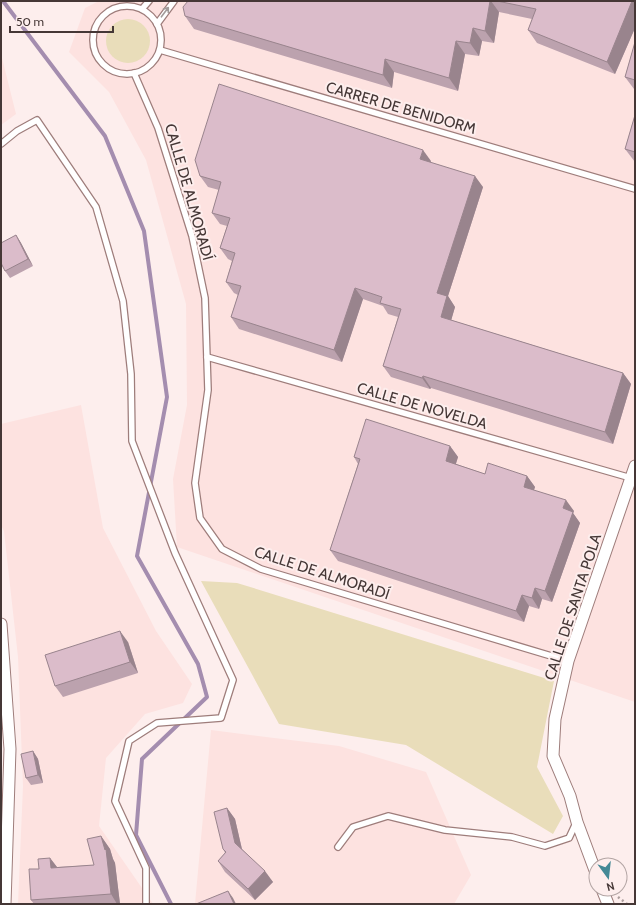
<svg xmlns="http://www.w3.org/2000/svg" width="636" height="905" font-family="Cabin,sans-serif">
<rect width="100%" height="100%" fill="#fdeeed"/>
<!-- built -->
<g fill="#fde2e0">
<path d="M99,1H635V702L177,547L173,479L187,405L186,304L146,160L109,92L69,52L85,8Z"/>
<path d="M1,54L16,114L1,125Z"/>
<path d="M81,405L103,528L156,631L192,684L183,703L145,714L106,758L99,826L153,904H18L23,786L18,657L4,531L1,525V424Z"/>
<path d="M211,730L339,746L426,772L471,875L454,904H195Z"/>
</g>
<!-- green -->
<g fill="#e9ddba">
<circle cx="128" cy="41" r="22"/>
<path d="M201,581L237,583L554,681L537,767L563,816L553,834L406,745L279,724Z"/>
</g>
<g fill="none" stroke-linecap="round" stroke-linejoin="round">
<!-- stream -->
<path stroke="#a48daf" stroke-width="4" d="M3,1L105,136L144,231L167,397L137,556L198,664L207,697L142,759L136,835L171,904"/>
<!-- service casing -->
<g stroke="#9e7d7b" stroke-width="8">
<g id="service">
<circle cx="127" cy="40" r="34"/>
<path d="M142,9L149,1"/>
<path d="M157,24L174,1"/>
<path d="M160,50L635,189"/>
<path d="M134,73L158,128L192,236L205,298L208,390L195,483L200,518L222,549L261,569L568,661"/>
<path d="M1,144L17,131L37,120L96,207L123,301L131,374L132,441L175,553L233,680L221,718L157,723L129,741L115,801L146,868V904"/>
<path d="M207,357L631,478"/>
<path d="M338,847L353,827L388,816L445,830L512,837L545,846L569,838L576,823"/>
</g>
</g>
<!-- minor casing -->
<g stroke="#9e7d7b" stroke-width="13">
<g id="minor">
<path d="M1,624L10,749L5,904"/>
<path d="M596,873L577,822L570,796L553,756L555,719L568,661L635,466"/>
<path d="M602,889L608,904"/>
</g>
</g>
<!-- path -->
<path stroke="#ab9d9c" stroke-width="2.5" stroke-dasharray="2 3" stroke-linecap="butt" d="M618,897L627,904"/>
<!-- service -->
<use href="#service" stroke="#fff" stroke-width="5.5"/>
<!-- minor -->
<use href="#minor" stroke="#fff" stroke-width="11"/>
</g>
<!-- wall -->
<g fill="#bca2ae">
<path d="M188,1H635V28L615,74L537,43L528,30L532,19L499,12L494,43L482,41L479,56L465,54L458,91L394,72L392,88L194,29L185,16Z"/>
<path d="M635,42V90L634,89L625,77Z"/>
<path d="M635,115V162L625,149Z"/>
<path d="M431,161L430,162L483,187L448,296L455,307L451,320L623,373L631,384L613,444L431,388L430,389L391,377L383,366L398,317L388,314L383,306L363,299L342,362L239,329L231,317L238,295L234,293L226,282L232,261L228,259L220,248L227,226L220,224L212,213L219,190L208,187L200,176Z"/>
<path d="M16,235L21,243L33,266L10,278L5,271Z"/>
<path d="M450,446L458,457L456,464L485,474L527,476L535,487L534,490L574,511L573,513L580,523L552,602L542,599L539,609L529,606L524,622L338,561L330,550L358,464L354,457Z"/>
<path d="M128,642L138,673L63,697L55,686Z"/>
<path d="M33,751L38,759L43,783L31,785L26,778Z"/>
<path d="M227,808L235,819L242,849L273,882L255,900L225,872L218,861L225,853L223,849Z"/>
<path d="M101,836L110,849L113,859L115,863L120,904H34L31,900L39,869L50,858L57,867L94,865Z"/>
</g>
<!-- shaded-wall -->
<g fill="#99848d">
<path d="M490,1H491L499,12L494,43L485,31Z"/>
<path d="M632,1H635V28L615,74L607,62Z"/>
<path d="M473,28L482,41L479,56L470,43Z"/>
<path d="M456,41L465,54L458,91L449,78Z"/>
<path d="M385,59L394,72L392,88L383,75Z"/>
<path d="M423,150L431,161L428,171L420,159Z"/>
<path d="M475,176L483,187L448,296L455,307L449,328L441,317L437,293Z"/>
<path d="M16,235L21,243L33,266L28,259Z"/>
<path d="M355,288L363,299L342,362L334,350Z"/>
<path d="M623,373L631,384L613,444L605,432Z"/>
<path d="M423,376L431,388L430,389L422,378Z"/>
<path d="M450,446L458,457L453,472L446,461Z"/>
<path d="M527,476L535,487L531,498L524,487Z"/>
<path d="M566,500L574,511L573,513L580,523L552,602L545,591L563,508Z"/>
<path d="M535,588L542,599L539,609L532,598Z"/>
<path d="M522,595L529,606L524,622L516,611Z"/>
<path d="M120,631L128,642L138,673L130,662Z"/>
<path d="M33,751L38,759L43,783L38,775Z"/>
<path d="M227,808L235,819L243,854L235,843Z"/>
<path d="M101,836L110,849L113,859L115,863L120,904H117L111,894L105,850Z"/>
<path d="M50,858L60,871L51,868Z"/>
<path d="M265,871L273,882L255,900L248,889Z"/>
<path d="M228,891L233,898L236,904H234Z"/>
</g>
<!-- building -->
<g fill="#dbbcca" stroke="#99848d">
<path d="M188,1H490L485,31L473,28L470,43L456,41L449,78L385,59L383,75L185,16L183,7Z"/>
<path d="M497,1H632L607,62L528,30L536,9Z"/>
<path d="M635,42V80L625,77Z"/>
<path d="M219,84L423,150L420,159L475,176L437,293L447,296L441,317L623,373L605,432L423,376L422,378L383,366L401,309L380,303L382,297L355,288L334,350L231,317L241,286L226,282L235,253L220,248L230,218L212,213L221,182L200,176L195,160Z"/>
<path d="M635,115V152L625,149Z"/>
<path d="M16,235L28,259L5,271L1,263V243Z"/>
<path d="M366,419L450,446L446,461L485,474L488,463L527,476L524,487L566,500L563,508L573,512L545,591L535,588L532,598L522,595L516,611L330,550L360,459L354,457Z"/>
<path d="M120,631L130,662L55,686L45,655Z"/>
<path d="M33,751L38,775L26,778L21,754Z"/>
<path d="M227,808L235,843L265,871L248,889L218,861L226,852L223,849L214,812Z"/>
<path d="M101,836L105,850L106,849L111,894L31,900L29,869H39L38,859L50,858L51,868L94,865L87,839Z"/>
<path d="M228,891L234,904H196Z"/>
</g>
<!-- one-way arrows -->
<defs><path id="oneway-shaft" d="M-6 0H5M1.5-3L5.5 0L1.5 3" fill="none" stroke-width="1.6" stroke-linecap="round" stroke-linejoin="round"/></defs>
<use stroke="#a29b9a" href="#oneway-shaft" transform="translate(165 12) rotate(-53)"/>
<g text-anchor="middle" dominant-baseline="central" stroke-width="4" stroke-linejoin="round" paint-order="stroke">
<!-- street labels -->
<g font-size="15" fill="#453736" stroke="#fdeeed">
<text transform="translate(401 108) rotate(16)">CARRER DE BENIDORM</text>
<text transform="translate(189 192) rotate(74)">CALLE DE ALMORADÍ</text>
<text transform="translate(422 406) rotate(16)">CALLE DE NOVELDA</text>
<text transform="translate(322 573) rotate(18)">CALLE DE ALMORADÍ</text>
<text transform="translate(573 607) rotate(-72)">CALLE DE SANTA POLA</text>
</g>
</g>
<!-- border -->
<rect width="636" height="905" fill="none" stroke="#453736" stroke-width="4"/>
<!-- north arrow -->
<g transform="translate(608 877) rotate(165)"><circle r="19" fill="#fdeeed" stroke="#b3a5a4"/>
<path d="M0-3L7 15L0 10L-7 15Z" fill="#448996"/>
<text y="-6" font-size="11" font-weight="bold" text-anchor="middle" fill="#453736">N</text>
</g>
<!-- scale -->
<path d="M10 26v6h103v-6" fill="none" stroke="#453736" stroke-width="2"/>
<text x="16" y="26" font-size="12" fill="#453736" stroke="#fdeeed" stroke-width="3" paint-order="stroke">50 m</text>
</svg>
